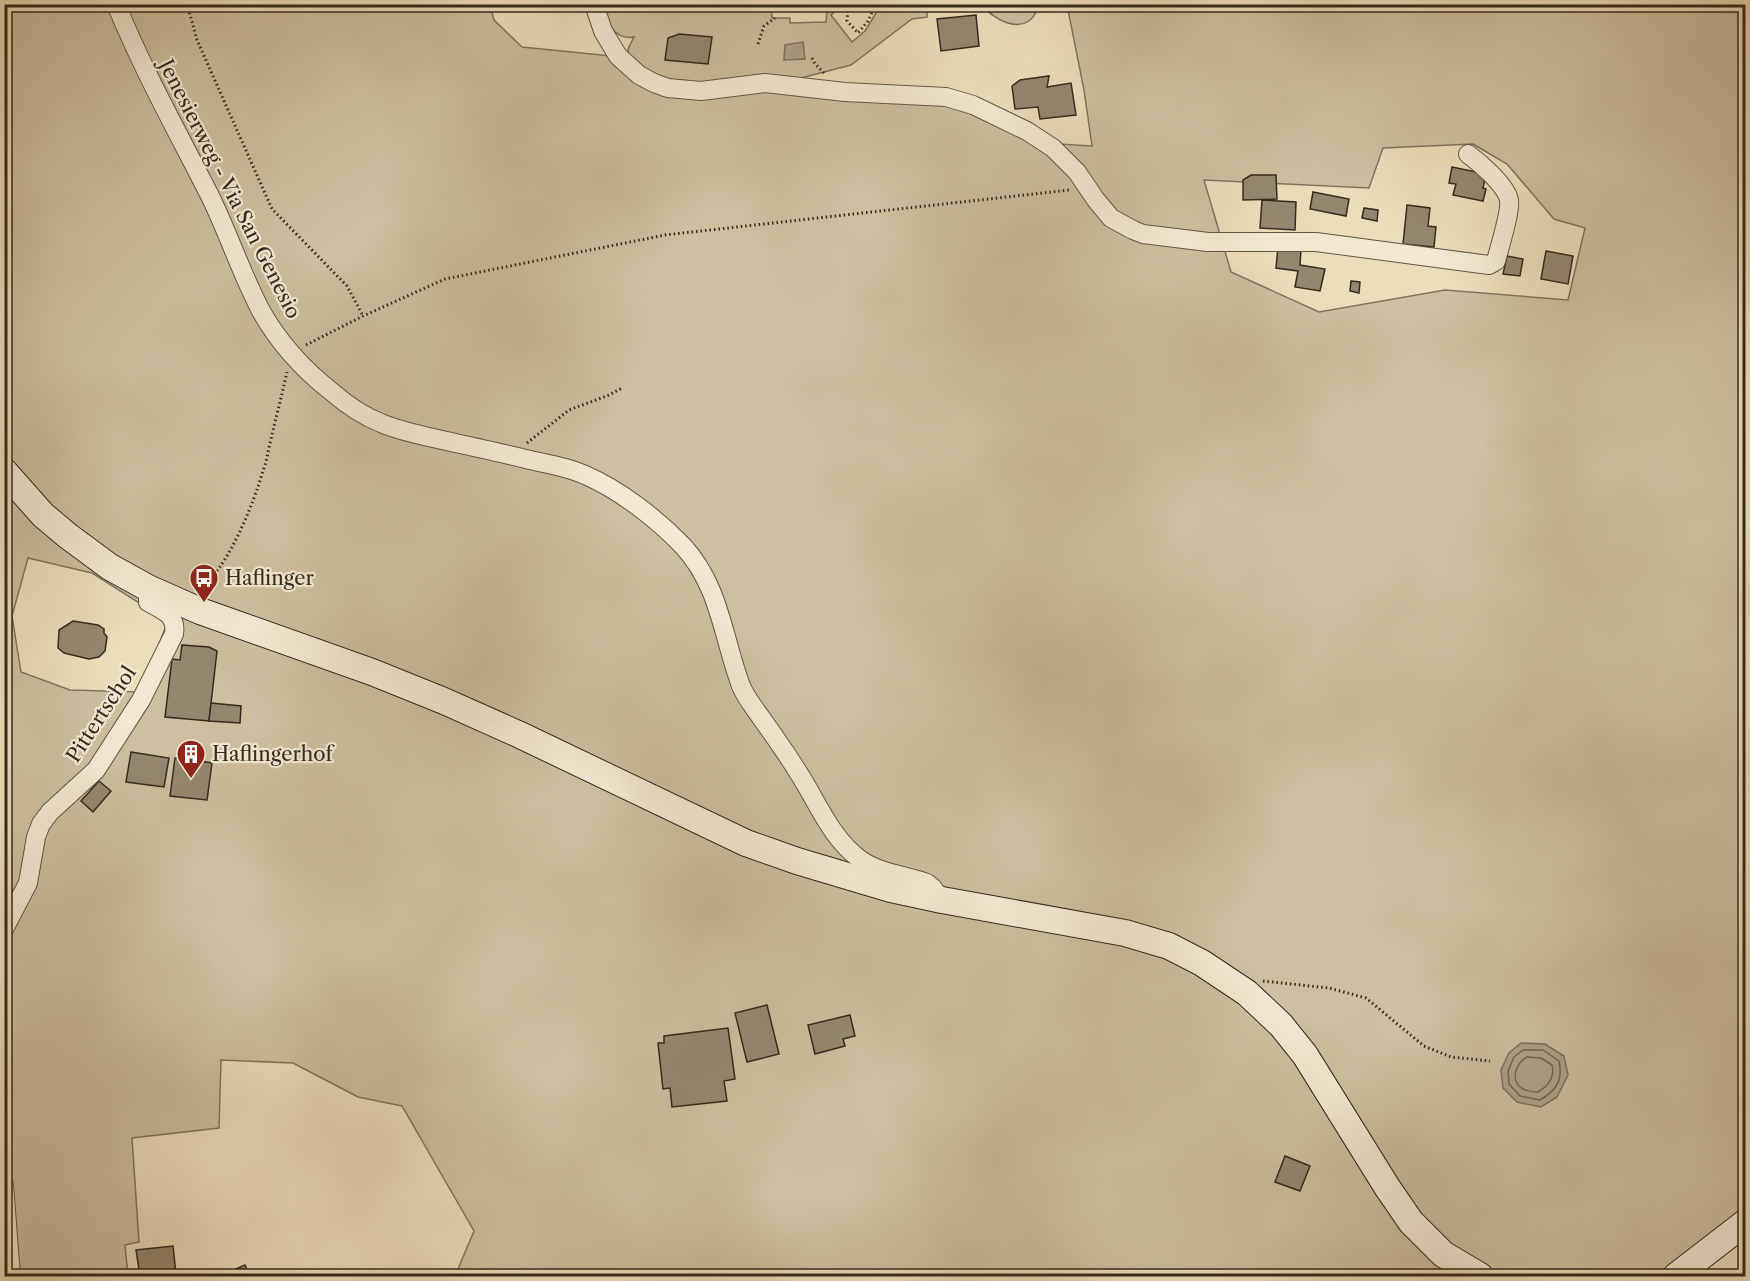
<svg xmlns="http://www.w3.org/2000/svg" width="1750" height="1281" font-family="'Libre Caslon Text',serif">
<rect width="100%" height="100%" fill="#ecddbb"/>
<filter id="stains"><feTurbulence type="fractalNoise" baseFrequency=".00333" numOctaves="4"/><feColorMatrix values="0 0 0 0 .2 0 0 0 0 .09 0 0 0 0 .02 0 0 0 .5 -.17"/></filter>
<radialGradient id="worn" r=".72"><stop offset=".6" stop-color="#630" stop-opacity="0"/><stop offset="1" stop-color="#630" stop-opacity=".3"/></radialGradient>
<!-- green -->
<g fill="#cdbfa0" stroke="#80745f" stroke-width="1.5" fill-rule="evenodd">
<path d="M5,5H490L494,20L522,47L611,56L634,78L940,101L1041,143L1092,146L1084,90L1067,5H1745L1746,1214L1674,1268L1646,1276H455L474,1231L402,1106L358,1097L293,1063L221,1060L219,1128L132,1138L139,1242L125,1245L128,1276H5ZM1473,144L1507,164L1554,219L1585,228L1568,300L1445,290L1319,312L1231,272L1204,180L1369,188L1383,148ZM28,558L92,573L168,621L140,692L70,690L21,672L12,616Z"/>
<path d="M601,5H771L772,18H790V23L826,22L827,10H836L831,15L852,42L865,31L881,5H841H927V17L912,19L851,65L793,80L727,83L667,82L629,60L628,49L634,37C614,41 606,20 601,5Z"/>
<path d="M983,5H1037C1036,8 1037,11 1035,14C1023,35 992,20 983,5Z"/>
</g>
<!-- water -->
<g fill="#ada086" stroke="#7d715c" stroke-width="1.5">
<path d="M803,42L805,59L784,60L785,45Z"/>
<path d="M1521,1043L1545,1044L1564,1056L1568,1075L1557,1097L1541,1107L1517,1102L1503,1088L1501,1070L1509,1053Z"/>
</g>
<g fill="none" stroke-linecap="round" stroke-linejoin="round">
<!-- shore -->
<g stroke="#706552" stroke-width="1.5">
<path d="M1523,1050H1543L1559,1061C1563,1080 1557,1090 1540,1100L1520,1096L1509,1084L1508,1071L1514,1057Z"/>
<path d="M1527,1057L1541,1058L1552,1065C1555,1077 1548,1086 1538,1092C1534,1092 1527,1091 1523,1089C1509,1081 1516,1063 1527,1057Z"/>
</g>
</g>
<!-- building -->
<g fill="#948770" stroke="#342a1e" stroke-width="1.5">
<path d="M976,15L979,46L941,51L937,19Z"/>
<path d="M679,34L712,37L708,64L665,60L668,38Z"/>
<path d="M1049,76L1047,87L1071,83L1076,115L1040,119L1038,107L1015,109L1012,86L1020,80Z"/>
<path d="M1452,167L1486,174L1483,188L1486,189L1483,201L1453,195L1456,184L1449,183Z"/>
<path d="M1251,175H1276L1277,199L1243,200V180Z"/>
<path d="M1313,192L1349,199L1346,216L1310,209Z"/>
<path d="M1262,200L1296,202L1295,230L1260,228Z"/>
<path d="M1407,205L1430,208L1428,226L1436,227L1434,247L1403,244Z"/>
<path d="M1364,208L1378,210L1377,221L1362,218Z"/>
<path d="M1278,247L1301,249L1300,265L1325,269L1320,291L1295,287L1298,271L1276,268Z"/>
<path d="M1546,251L1573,256L1568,284L1541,279Z"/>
<path d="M1507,256L1523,259L1520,276L1503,274Z"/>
<path d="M1351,281L1360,282L1359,293L1350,291Z"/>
<path d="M73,621L98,625L104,629V633L107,637L105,651L99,657L89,659L64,653L58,648L59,630Z"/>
<path d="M182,645L209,647L217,651L209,721L165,717L172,659L180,660Z"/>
<path d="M211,703L241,706L240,723L209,721Z"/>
<path d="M131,752L169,758L164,787L126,782Z"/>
<path d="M188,753L200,754L199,761L212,763L207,800L170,796L175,758L187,760Z"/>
<path d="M99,781L111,791L93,812L81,801Z"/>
<path d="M767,1005L779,1054L747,1062L735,1013Z"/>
<path d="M850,1015L855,1036L843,1039L845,1046L815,1054L808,1025Z"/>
<path d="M728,1028L735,1079L724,1081L727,1101L672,1107L670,1088L663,1089L658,1043H664V1036Z"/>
<path d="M1285,1156L1310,1166L1300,1191L1275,1182Z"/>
<path d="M173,1246L176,1274L140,1276L136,1250Z"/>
<path d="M1746,1264V1276H1735Z"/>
<path d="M245,1265L250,1276H220Z"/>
</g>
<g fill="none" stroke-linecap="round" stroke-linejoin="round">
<!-- street casing -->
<g stroke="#625745" stroke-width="20">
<g id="street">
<path d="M116,4C143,70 177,131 209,194C228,232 241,273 261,311C279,343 304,370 332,392C347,405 363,416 381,423C404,433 431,437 455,443C480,448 505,454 530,460C548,464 568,467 585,475C620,490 657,519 683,546C720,586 723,638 741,686C746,698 755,709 762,719C774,736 787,754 798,772C817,801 831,839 861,860C879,873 906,875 927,883L932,887L942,900"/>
<path d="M594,4L603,31L618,56L639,75L654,83L668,88L701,91L765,83L845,92L946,97L973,105L1027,131L1053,148L1077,172L1096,200L1111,218L1133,230L1143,234L1208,242H1316L1489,265L1496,261C1499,249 1511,211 1509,200C1506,185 1480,163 1468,154"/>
<path d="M4,929L28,883L36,837L41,824L50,812L96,770L141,700L174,634C177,614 163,611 148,602V588"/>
<path d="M4,1185L11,1276"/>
</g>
</g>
<!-- secondary casing -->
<g stroke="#342a1e" stroke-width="28">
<g id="secondary">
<path d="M4,471L43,515L68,536L110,567L148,588L200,611L372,672L444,701L518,734L746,843L797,861L891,889L942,900L1125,933L1169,946L1202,963L1247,993L1281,1025L1305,1055L1387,1187L1411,1222L1443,1254L1480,1276"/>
<path d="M1676,1276L1746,1222"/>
</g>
</g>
<!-- path -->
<g stroke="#342a1e" stroke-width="3" stroke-dasharray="1.5 3" stroke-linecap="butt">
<path d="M187,4L197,40L272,209L347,286L363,316"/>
<path d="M774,4V8H848L847,21L858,33L868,21L874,8H848"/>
<path d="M758,44L764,26L775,18"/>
<path d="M812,58L815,64L824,73"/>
<path d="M306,345L363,316L445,279L665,235L1069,190"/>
<path d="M527,443L569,410L609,395L622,388"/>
<path d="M197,589C226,575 254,502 263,471C267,461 268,450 271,439C276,417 282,395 287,372"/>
<path d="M1263,981L1329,988L1366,998L1424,1046L1451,1057L1490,1061"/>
</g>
<!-- street -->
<use href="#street" stroke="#f3e9d3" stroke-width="18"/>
<!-- secondary -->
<use href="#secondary" stroke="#f3e9d3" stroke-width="26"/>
</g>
<!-- icons -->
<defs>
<g id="bus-pin" transform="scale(1.5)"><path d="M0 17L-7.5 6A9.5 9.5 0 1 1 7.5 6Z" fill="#8f2418" stroke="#f3e9d3"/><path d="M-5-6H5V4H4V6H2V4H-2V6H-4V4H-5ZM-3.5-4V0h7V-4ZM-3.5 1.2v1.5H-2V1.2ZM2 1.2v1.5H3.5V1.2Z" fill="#fff"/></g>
<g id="building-pin" transform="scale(1.5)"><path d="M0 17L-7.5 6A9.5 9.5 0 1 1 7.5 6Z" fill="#8f2418" stroke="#f3e9d3"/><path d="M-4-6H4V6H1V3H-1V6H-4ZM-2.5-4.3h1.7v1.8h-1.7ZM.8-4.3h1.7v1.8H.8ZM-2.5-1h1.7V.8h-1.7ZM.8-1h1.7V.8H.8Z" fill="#fff"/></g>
</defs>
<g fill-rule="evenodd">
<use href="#bus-pin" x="204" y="578"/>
<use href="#building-pin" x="191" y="754"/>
</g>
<g text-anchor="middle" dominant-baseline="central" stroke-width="4.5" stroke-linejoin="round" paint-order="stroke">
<!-- street labels -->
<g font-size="20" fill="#342a1e" stroke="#f3e9d3">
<text transform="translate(230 189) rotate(63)">Jenesierweg - Via San Genesio</text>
<text transform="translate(101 714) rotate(-57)">Pittertschol</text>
</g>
<!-- poi labels -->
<g font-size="20" fill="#342a1e" stroke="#f3e9d3" text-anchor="start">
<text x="225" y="578">Haflinger</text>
<text x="212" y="754">Haflingerhof</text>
</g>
</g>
<!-- margin -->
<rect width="1750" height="1281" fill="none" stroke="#ecddbb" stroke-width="24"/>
<rect x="6" y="6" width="1738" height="1269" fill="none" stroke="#342a1e" stroke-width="3"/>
<rect x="12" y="12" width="1726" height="1257" fill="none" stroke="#342a1e" stroke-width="1.5"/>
<rect width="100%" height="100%" filter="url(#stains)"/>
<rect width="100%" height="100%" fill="url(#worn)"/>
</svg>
